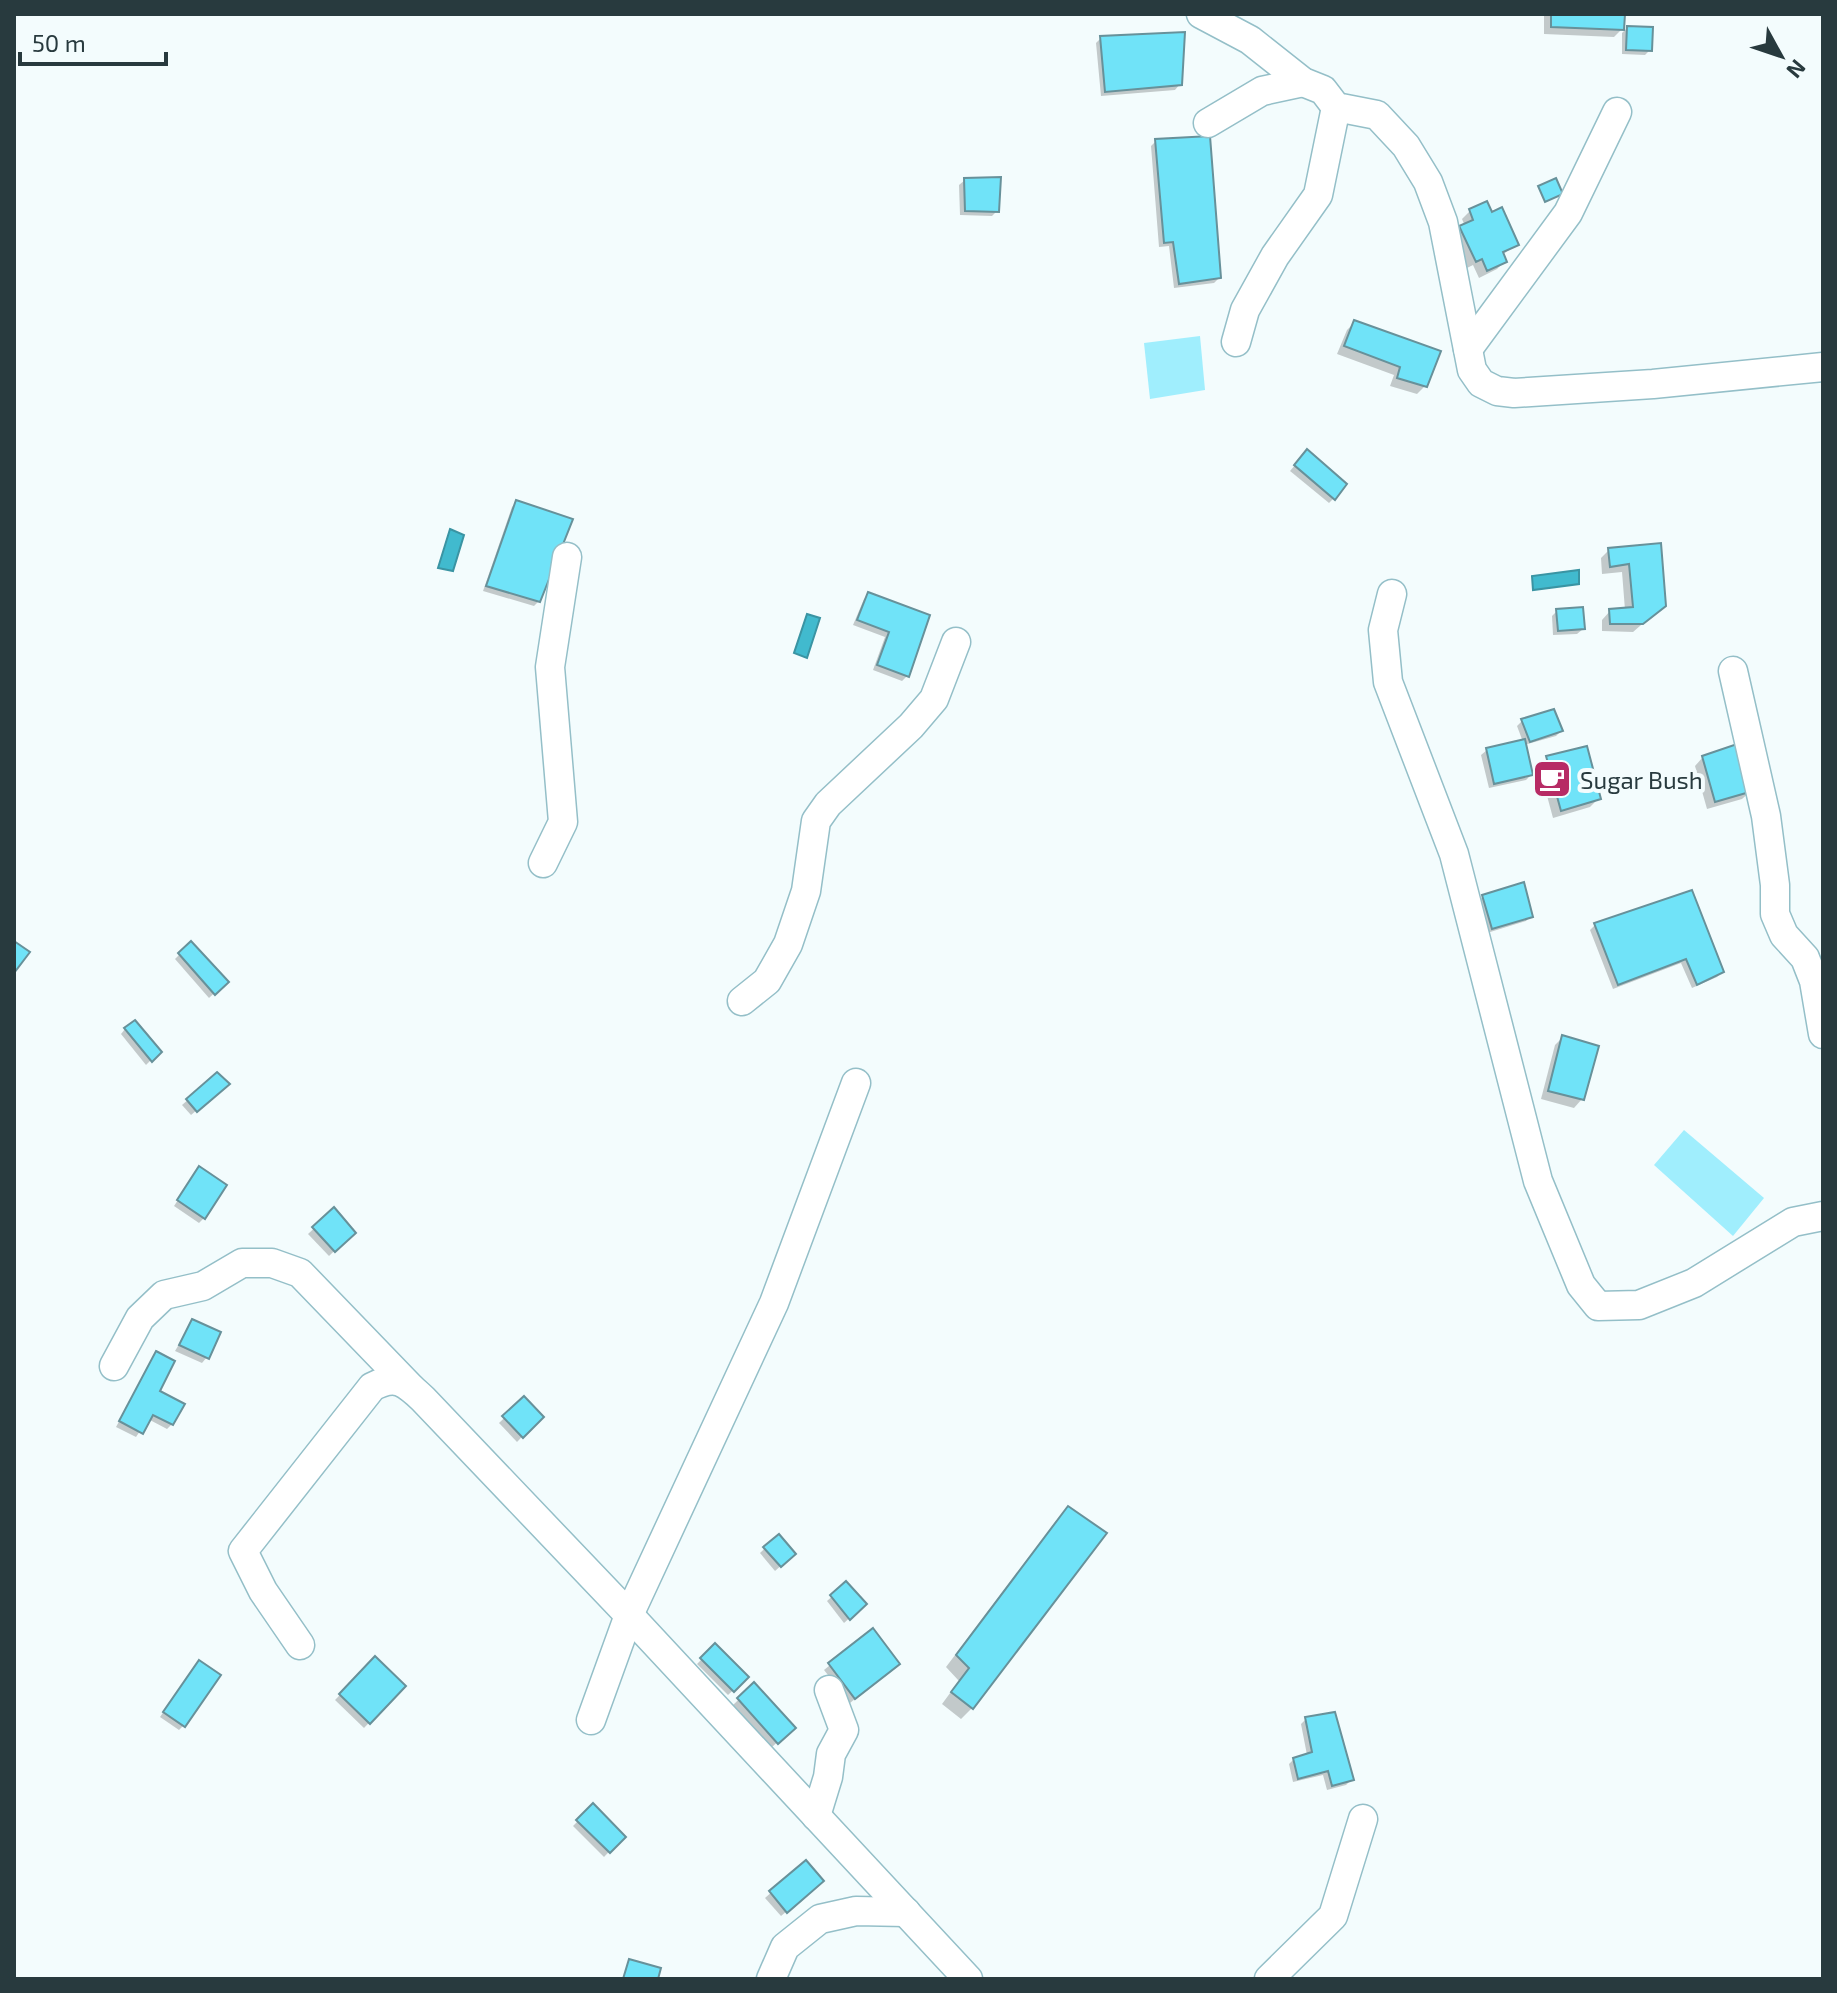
<svg xmlns="http://www.w3.org/2000/svg" width="1837" height="1993" font-family="'Exo 2',sans-serif">
<rect width="100%" height="100%" fill="#f3fcfd"/>
<!-- green -->
<g fill="#a0eefd">
<path d="M1200,336L1205,390L1150,399L1144,343Z"/>
<path d="M1684,1130L1764,1198L1733,1236L1654,1165Z"/>
</g>
<!-- water -->
<g fill="#41bace" stroke="#3a94a3" stroke-width="2">
<path d="M450,529L464,535L453,571L438,568Z"/>
<path d="M1579,570V584L1533,590L1532,576Z"/>
<path d="M807,614L820,618L807,658L794,653Z"/>
</g>
<!-- shadow -->
<g fill="#0003">
<path d="M1544,14H1623L1622,29L1614,37L1544,34Z"/>
<path d="M1627,28L1650,50L1645,55L1622,54V33Z"/>
<path d="M1101,38L1180,84L1175,90L1101,96L1096,43Z"/>
<path d="M1156,141L1219,278L1214,283L1174,288L1169,246L1159,247L1151,146Z"/>
<path d="M965,180L997,211L992,216L960,215L959,185Z"/>
<path d="M1486,203L1491,214L1517,244L1502,255L1505,261L1497,269L1479,278L1473,265L1467,268L1452,236L1465,226L1462,219L1470,211Z"/>
<path d="M1355,322L1425,386L1417,394L1390,386L1394,375L1337,354L1347,330Z"/>
<path d="M1302,457L1334,498L1329,503L1290,471Z"/>
<path d="M517,502L539,601L534,606L483,591L512,507Z"/>
<path d="M1659,545L1655,613L1633,632L1602,631V620L1610,611L1625,610L1622,572L1602,574L1601,558L1609,550Z"/>
<path d="M869,594L927,616L907,676L902,681L873,670L885,637L853,625L864,599Z"/>
<path d="M1557,611L1583,629L1577,634L1553,635L1552,616Z"/>
<path d="M1522,721L1561,731L1556,736L1524,745L1531,775L1526,780L1489,788L1481,755L1487,750L1523,742L1517,726Z"/>
<path d="M1703,757L1751,791L1742,799L1707,809L1695,766Z"/>
<path d="M1548,758L1598,799L1590,807L1553,818L1539,766Z"/>
<path d="M1483,896L1531,916L1526,921L1487,933L1478,902Z"/>
<path d="M1595,925L1722,972L1717,977L1692,988L1681,963L1613,989L1590,930Z"/>
<path d="M191,943L226,982L209,998L175,959Z"/>
<path d="M125,1029L159,1052L146,1065L121,1034Z"/>
<path d="M1563,1037L1582,1099L1574,1108L1541,1099L1555,1045Z"/>
<path d="M217,1075L222,1089L191,1115L182,1105Z"/>
<path d="M199,1169L204,1218L199,1223L174,1206Z"/>
<path d="M334,1210L353,1233L329,1256L308,1234Z"/>
<path d="M193,1321L207,1357L202,1363L175,1351Z"/>
<path d="M156,1353L157,1392L172,1424L167,1429L148,1419L136,1437L116,1427Z"/>
<path d="M524,1399L541,1417L517,1442L499,1423Z"/>
<path d="M1057,1520L972,1708L961,1719L942,1704L959,1681L946,1667Z"/>
<path d="M778,1536L794,1554L775,1571L760,1553Z"/>
<path d="M846,1584L865,1604L844,1623L827,1601Z"/>
<path d="M872,1631L893,1668L850,1703L824,1670Z"/>
<path d="M715,1646L747,1677L728,1695L697,1664Z"/>
<path d="M375,1659L404,1686L364,1728L335,1700Z"/>
<path d="M194,1668L184,1725L179,1730L160,1717Z"/>
<path d="M754,1685L793,1728L772,1747L733,1705Z"/>
<path d="M1306,1719L1351,1780L1346,1785L1327,1790L1323,1775L1293,1782L1289,1764L1294,1759L1307,1755L1301,1724Z"/>
<path d="M593,1806L623,1837L604,1857L573,1826Z"/>
<path d="M806,1862L817,1886L781,1916L765,1898Z"/>
</g>
<!-- building -->
<g fill="#70e3f8" stroke="#67919a" stroke-width="2">
<path d="M1551,14H1625L1624,30L1551,27Z"/>
<path d="M1627,26L1653,27L1652,51L1626,50Z"/>
<path d="M1185,32L1182,85L1105,92L1100,36Z"/>
<path d="M1210,136L1221,278L1179,284L1173,242L1164,243L1155,139Z"/>
<path d="M1001,177L999,212L965,211L964,178Z"/>
<path d="M1556,178L1563,194L1545,202L1538,186Z"/>
<path d="M1487,201L1492,212L1502,207L1519,245L1503,252L1507,262L1487,271L1482,259L1476,262L1459,226L1473,220L1469,209Z"/>
<path d="M1354,320L1441,351L1427,387L1397,378L1400,367L1344,346Z"/>
<path d="M1307,449L1347,484L1335,500L1294,465Z"/>
<path d="M516,500L573,519L540,602L486,586Z"/>
<path d="M1661,543L1666,606L1643,624H1610L1609,609L1633,607L1629,564L1610,567L1608,548Z"/>
<path d="M868,592L930,615L909,677L877,665L889,632L857,620Z"/>
<path d="M1583,607L1585,629L1558,631L1556,609Z"/>
<path d="M1554,709L1563,731L1530,742L1521,719Z"/>
<path d="M1525,739L1533,775L1494,784L1486,748Z"/>
<path d="M1740,743L1753,791L1715,802L1702,756Z"/>
<path d="M1587,746L1601,799L1561,811L1546,756Z"/>
<path d="M1524,882L1533,917L1492,929L1482,895Z"/>
<path d="M1692,890L1724,972L1697,985L1686,959L1618,985L1594,923Z"/>
<path d="M14,941L30,952L14,973Z"/>
<path d="M191,941L229,982L215,995L178,953Z"/>
<path d="M135,1020L162,1052L152,1062L124,1028Z"/>
<path d="M1562,1035L1599,1046L1584,1100L1548,1091Z"/>
<path d="M217,1072L230,1084L197,1112L186,1099Z"/>
<path d="M199,1166L227,1185L205,1219L177,1200Z"/>
<path d="M334,1207L356,1233L335,1252L312,1227Z"/>
<path d="M192,1319L221,1332L209,1359L179,1345Z"/>
<path d="M156,1351L175,1361L160,1391L185,1404L173,1425L153,1415L143,1434L119,1421Z"/>
<path d="M524,1396L544,1417L523,1438L502,1416Z"/>
<path d="M1068,1506L1107,1533L973,1709L951,1692L969,1668L956,1655Z"/>
<path d="M779,1534L796,1554L781,1567L763,1547Z"/>
<path d="M846,1581L867,1604L850,1620L830,1595Z"/>
<path d="M873,1628L900,1664L855,1699L828,1663Z"/>
<path d="M715,1643L749,1677L734,1692L700,1658Z"/>
<path d="M375,1656L406,1686L370,1724L339,1694Z"/>
<path d="M199,1660L221,1675L185,1727L163,1712Z"/>
<path d="M754,1682L796,1728L778,1744L737,1698Z"/>
<path d="M1335,1712L1354,1780L1332,1786L1328,1771L1298,1779L1293,1758L1312,1752L1305,1717Z"/>
<path d="M593,1803L626,1837L610,1853L576,1820Z"/>
<path d="M806,1860L824,1881L787,1913L769,1891Z"/>
<path d="M629,1959L661,1968L658,1979H623Z"/>
</g>
<g fill="none" stroke-linecap="round" stroke-linejoin="round">
<!-- minor casing -->
<g stroke="#94bfc8" stroke-width="31">
<g id="minor">
<path d="M1201,14L1250,40L1303,82L1323,90L1336,107L1377,115L1406,146L1428,182L1443,222L1472,370L1481,383L1497,391L1514,393L1653,384L1823,367"/>
<path d="M1208,123L1262,91L1303,82"/>
<path d="M1236,342L1245,310L1275,256L1318,195L1336,107"/>
<path d="M1468,349L1568,213L1617,112"/>
<path d="M1392,594L1383,630L1388,682L1454,854L1538,1181L1581,1285L1598,1306L1639,1305L1694,1283L1793,1222L1823,1216"/>
<path d="M1733,671L1766,816L1775,885V914L1784,935L1805,958L1814,981L1823,1034"/>
<path d="M543,863L563,822L550,667L567,557"/>
<path d="M742,1001L767,981L788,944L806,891L816,821L828,804L911,726L934,699L956,642"/>
<path d="M114,1366L140,1318L164,1295L203,1286L242,1263H272L300,1273L411,1388"/>
<path d="M300,1645L263,1591L243,1551L372,1387C396,1374 405,1382 423,1399L629,1615L968,1979"/>
<path d="M591,1720L629,1615L774,1303L856,1083"/>
<path d="M816,1816L828,1777L831,1754L844,1730L829,1690"/>
<path d="M771,1979L785,1947L820,1919L856,1911L906,1912"/>
<path d="M1269,1979L1333,1916L1363,1819"/>
</g>
</g>
<!-- minor -->
<use href="#minor" stroke="#fff" stroke-width="28"/>
</g>
<!-- icons -->
<defs>
<g id="cafe-square" transform="scale(2)"><rect x="-9" y="-9" width="18" height="18" rx="4" fill="#b72b65" stroke="#f3fcfd"/><path d="M-5.5-4.5H6V0H3Q3 3.5 0 3.5H-2.5Q-5.5 3.5-5.5 0ZM3-3.2v2h1.7v-2ZM-6 4.5H4V6H-6Z" fill="#fff"/></g>
</defs>
<g fill-rule="evenodd">
<use href="#cafe-square" x="1552" y="779"/>
</g>
<g text-anchor="middle" dominant-baseline="central" stroke-width="8" stroke-linejoin="round" paint-order="stroke">
<!-- poi labels -->
<g font-size="24" fill="#283a3e" stroke="#f3fcfd" text-anchor="start">
<text x="1580" y="779">Sugar Bush</text>
</g>
</g>
<!-- border -->
<rect width="1837" height="1993" fill="none" stroke="#283a3e" stroke-width="32"/>
<!-- north arrow -->
<g transform="translate(1781 56) rotate(130)" stroke="#f3fcfd" stroke-width="6" paint-order="stroke">
<path d="M0-6L14 30L0 20L-14 30Z" fill="#283a3e"/>
<text y="-12" font-size="22" font-weight="bold" text-anchor="middle" fill="#283a3e">N</text>
</g>
<!-- scale -->
<path d="M20 52v12h146v-12" fill="none" stroke="#283a3e" stroke-width="4"/>
<text x="32" y="52" font-size="24" fill="#283a3e" stroke="#f3fcfd" stroke-width="6" paint-order="stroke">50 m</text>
</svg>
